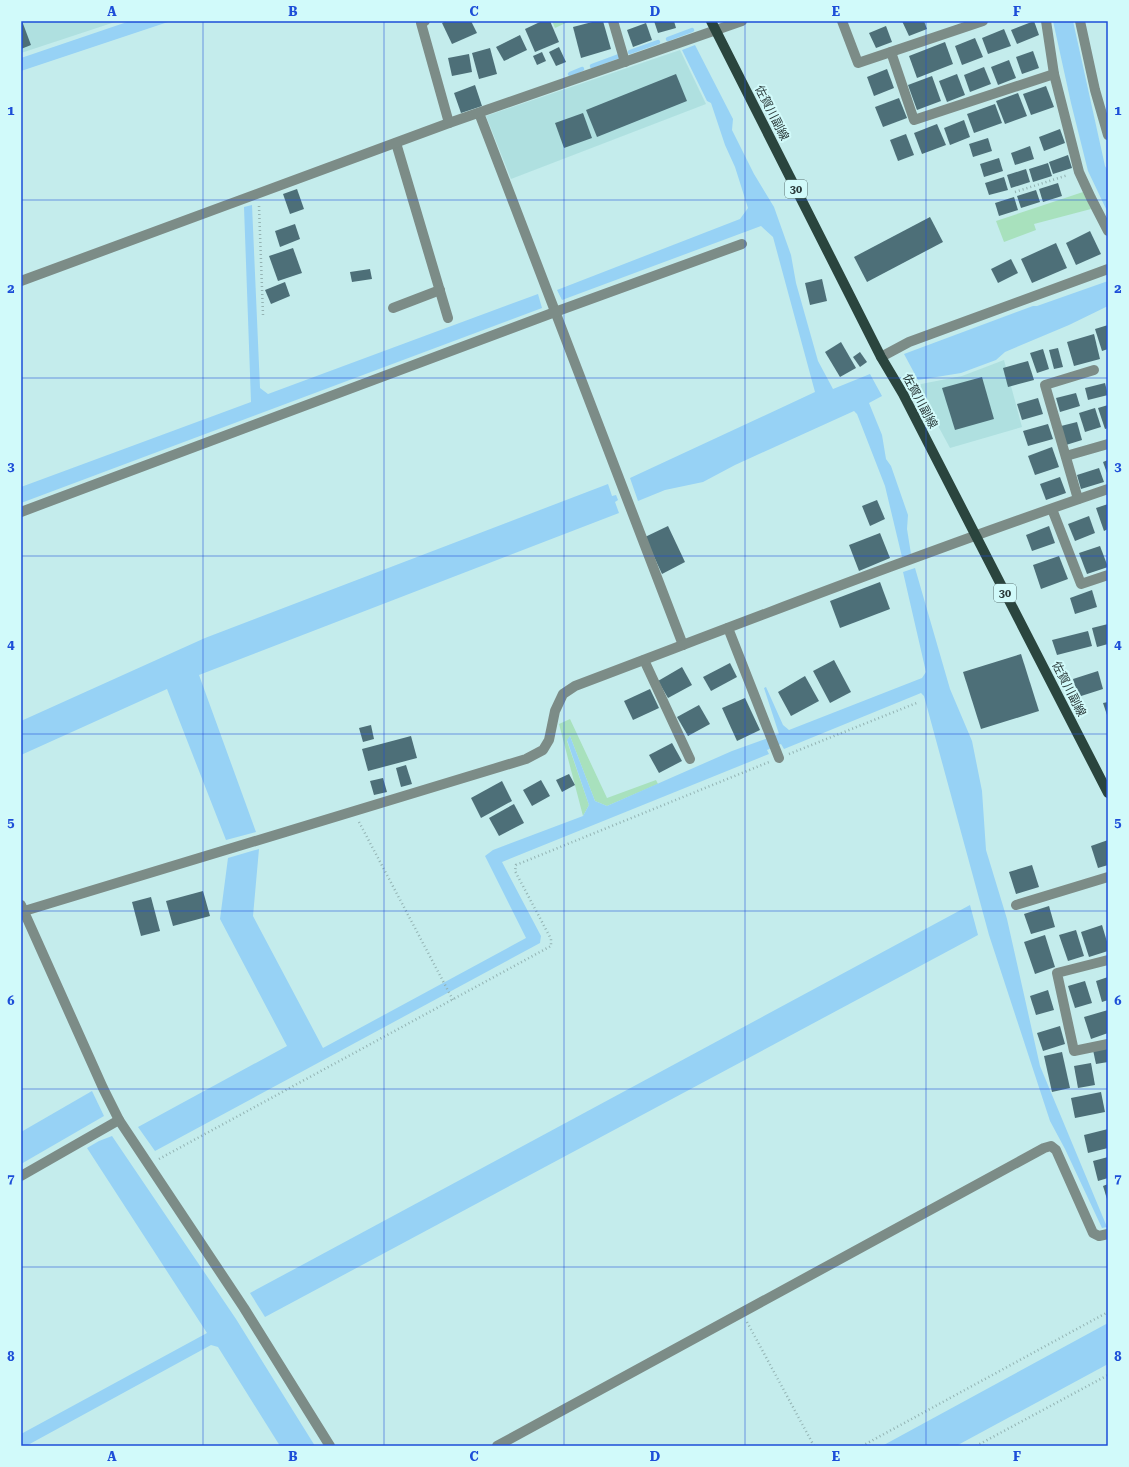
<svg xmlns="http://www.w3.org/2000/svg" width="1129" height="1467" font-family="'Roboto Serif','Noto Sans JP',serif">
<rect width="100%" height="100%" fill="#c4ecec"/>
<!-- built -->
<g fill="#afe0e0">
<path d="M21,21H118L21,53Z"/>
<path d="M680,50L706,104L511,179L486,116Z"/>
<path d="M1004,360L1022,427L950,448L916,385L962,376Z"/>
</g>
<!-- green -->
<g fill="#a8e1bd">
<path d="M552,21H570L555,28Z"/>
<path d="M1083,192L1091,209L1034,224L1036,230L1004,242L996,221Z"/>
<path d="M570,719L607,798L656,780L658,784L607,806L595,801L570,736L567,741L589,805L583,816L559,724Z"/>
</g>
<!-- water -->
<g fill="#97d2f5">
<path d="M130,21H171L21,71V58Z"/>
<path d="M1053,21H1073L1105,166L1108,171V213L1088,171L1071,103Z"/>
<path d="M695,45L733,119L732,130L754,174L774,207L791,255L796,283L818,361L833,389L870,374L882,396L869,403L882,435L886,459L891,466L908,515L907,529L911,554L902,557L885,486L857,414L854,411L735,465L703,482L665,490L638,501L630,478L815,392L773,237L761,226L562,300L557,290L740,219L748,208L735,167L725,145L711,103L707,101L682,50Z"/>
<path d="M252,205L260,388L268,394L538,294L542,308L21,503V487L251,402L244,207Z"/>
<path d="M1108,281V306L1069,325L1005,352L996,360L961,373L918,380L904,354L1033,306H1037Z"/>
<path d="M608,484L612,496L616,495L618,500L615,502L619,513L199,675L256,832L226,840L167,689L21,755V721L205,638Z"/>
<path d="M915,568L950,689L972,741L982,791L986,850L1007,919L1040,1066L1107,1227L1102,1228L1065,1149L1050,1121L989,935L924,696L921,693L784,749L781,744L767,750L769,754L502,862L541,936L540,943L155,1151L138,1127L287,1046L220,919L228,858L259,849L253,916L323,1048L526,938L485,856L493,850L583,816L589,805L567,740L570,736L595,801L607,806L732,751L779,734L764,688L766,687L783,725L789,730L922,678L926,672L903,572Z"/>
<path d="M970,905L978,935L265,1317L250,1293Z"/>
<path d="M92,1091L104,1116L21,1164V1132Z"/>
<path d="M112,1136L236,1319L315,1446H280L218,1347L211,1345L26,1446H21V1434L207,1333L87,1148L99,1141Z"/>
<path d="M1108,1323V1364L956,1446H882Z"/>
</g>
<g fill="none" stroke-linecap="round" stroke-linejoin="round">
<!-- stream -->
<g stroke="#97d2f5" stroke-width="4.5">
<path d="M668,39L692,30"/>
<path d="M630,52L658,42"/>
<path d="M592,66L619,56"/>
<path d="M570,74L582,69"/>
</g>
</g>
<!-- building -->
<g fill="#4d6f78">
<path d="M21,21H22L31,45L21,49Z"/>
<path d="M446,21H471L477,33L452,44L442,23Z"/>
<path d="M542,21H550L559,42L535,52L525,29Z"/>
<path d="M596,21H603L611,49L581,58L573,27Z"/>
<path d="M654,21H674L676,28L658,33Z"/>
<path d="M902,21H924L927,29L909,36Z"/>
<path d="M1034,21L1039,35L1017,44L1011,30Z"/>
<path d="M646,23L652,40L633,47L627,30Z"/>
<path d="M886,26L892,42L876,48L869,33Z"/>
<path d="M1004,29L1011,46L988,54L982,38Z"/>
<path d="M520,35L527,50L504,61L496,47Z"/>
<path d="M975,38L983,57L962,65L955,46Z"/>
<path d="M945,42L953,64L917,78L909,56Z"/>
<path d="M559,47L566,62L556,66L549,52Z"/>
<path d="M490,48L497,74L479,79L472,53Z"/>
<path d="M1033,51L1039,68L1022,74L1016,57Z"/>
<path d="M542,52L546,61L537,65L533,56Z"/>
<path d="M469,54L472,72L452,76L448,58Z"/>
<path d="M1009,60L1016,78L998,85L991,67Z"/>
<path d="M984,67L991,84L970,92L964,75Z"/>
<path d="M887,69L894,88L874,96L867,77Z"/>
<path d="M676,74L687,101L597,137L586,110Z"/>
<path d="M957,74L965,95L947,102L939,81Z"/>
<path d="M932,76L941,101L917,110L908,85Z"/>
<path d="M475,85L482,106L461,113L454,93Z"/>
<path d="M1046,86L1054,107L1031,115L1023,94Z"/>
<path d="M1018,93L1027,116L1005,124L996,101Z"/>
<path d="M899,98L907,118L883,127L875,107Z"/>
<path d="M995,104L1002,123L974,133L967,114Z"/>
<path d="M583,113L592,138L564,148L555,123Z"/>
<path d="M964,120L970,137L950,145L944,128Z"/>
<path d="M937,124L946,145L922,154L914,133Z"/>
<path d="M1060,129L1065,143L1044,151L1039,137Z"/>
<path d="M906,134L914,155L898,161L890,140Z"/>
<path d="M988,138L992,151L973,157L969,144Z"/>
<path d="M1030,146L1034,159L1015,165L1011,153Z"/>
<path d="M1068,155L1072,168L1053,174L1049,162Z"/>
<path d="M999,158L1003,171L984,177L980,164Z"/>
<path d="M1048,163L1052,176L1033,182L1029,169Z"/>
<path d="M1026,169L1030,182L1011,188L1007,175Z"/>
<path d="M1004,177L1008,190L989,195L985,183Z"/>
<path d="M1058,183L1062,196L1043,202L1039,189Z"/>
<path d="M297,189L304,209L290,214L283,194Z"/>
<path d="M1036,190L1040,202L1021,208L1017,196Z"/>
<path d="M1014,197L1018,210L999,216L995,203Z"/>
<path d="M930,217L943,242L867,282L854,257Z"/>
<path d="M295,224L300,239L280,247L275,231Z"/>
<path d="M1090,231L1101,254L1076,265L1066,243Z"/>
<path d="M1056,243L1067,268L1032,283L1021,259Z"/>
<path d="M293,248L302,273L278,281L269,256Z"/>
<path d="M1011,259L1018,273L998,283L991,269Z"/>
<path d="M370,269L372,279L352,282L350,272Z"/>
<path d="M822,279L827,301L810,305L805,283Z"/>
<path d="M285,282L290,296L271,304L265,290Z"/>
<path d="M1108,325V349L1102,351L1095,329Z"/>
<path d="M1094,334L1100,359L1074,366L1067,342Z"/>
<path d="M841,342L856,368L840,377L825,352Z"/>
<path d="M1058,348L1063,367L1054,369L1049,350Z"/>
<path d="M1043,349L1049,369L1037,373L1030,353Z"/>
<path d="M860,352L867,362L860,367L853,357Z"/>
<path d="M1028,361L1034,380L1008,387L1003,368Z"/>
<path d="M982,377L994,419L955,430L942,388Z"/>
<path d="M1105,383L1108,395L1088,400L1085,388Z"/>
<path d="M1076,393L1080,406L1060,412L1056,398Z"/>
<path d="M1038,398L1043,414L1022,420L1017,404Z"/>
<path d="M1108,405V428L1105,429L1098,408Z"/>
<path d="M1095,408L1101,427L1085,432L1079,413Z"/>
<path d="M1077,422L1082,440L1066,445L1061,426Z"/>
<path d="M1048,424L1053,439L1028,446L1023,431Z"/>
<path d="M1052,447L1059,467L1035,475L1028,456Z"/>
<path d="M1108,460V476L1103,462Z"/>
<path d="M1099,468L1104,482L1081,489L1077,475Z"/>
<path d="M1060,477L1066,493L1046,500L1040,484Z"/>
<path d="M877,500L885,519L870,526L862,506Z"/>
<path d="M1108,504V529L1104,531L1096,508Z"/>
<path d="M1089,516L1095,533L1075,541L1068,524Z"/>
<path d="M668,526L685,562L662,574L645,537Z"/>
<path d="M1049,526L1055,543L1032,551L1026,535Z"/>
<path d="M880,533L890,558L859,571L849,545Z"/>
<path d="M1100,546L1108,567L1087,574L1079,553Z"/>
<path d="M1059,556L1068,579L1041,589L1033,565Z"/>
<path d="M880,582L890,609L840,628L830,601Z"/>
<path d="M1092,590L1097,607L1075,614L1070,598Z"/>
<path d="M1108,624V644L1097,647L1092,628Z"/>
<path d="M1088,631L1092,646L1057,655L1052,640Z"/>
<path d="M1021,654L1039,711L981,729L963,672Z"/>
<path d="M834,660L851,692L830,703L813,671Z"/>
<path d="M730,663L737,677L711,691L703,677Z"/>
<path d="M682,667L692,685L668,698L658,681Z"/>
<path d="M1098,671L1103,689L1078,697L1073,679Z"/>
<path d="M805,676L819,701L791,716L778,692Z"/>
<path d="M650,689L659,708L633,720L624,701Z"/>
<path d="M745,698L760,730L737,741L722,708Z"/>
<path d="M1108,702V718L1103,703Z"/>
<path d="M699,705L710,724L688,736L677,717Z"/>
<path d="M371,725L374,739L363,742L359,728Z"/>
<path d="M411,736L417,758L368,771L362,749Z"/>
<path d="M672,743L682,761L659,773L649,755Z"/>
<path d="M406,765L412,784L401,787L396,768Z"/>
<path d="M569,774L575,785L562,792L556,780Z"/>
<path d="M383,778L387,792L374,795L370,781Z"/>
<path d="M541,780L550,796L532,806L523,790Z"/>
<path d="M502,781L512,801L481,818L471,798Z"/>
<path d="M514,804L524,823L499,836L489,818Z"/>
<path d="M1108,840V865L1098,868L1091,846Z"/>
<path d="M1032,865L1039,887L1016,894L1009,872Z"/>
<path d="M203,891L210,916L173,926L166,901Z"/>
<path d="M151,897L160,931L141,936L132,902Z"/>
<path d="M1049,906L1055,927L1031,934L1024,914Z"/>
<path d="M1102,925L1108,945V951L1089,957L1081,932Z"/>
<path d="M1076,930L1084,956L1068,961L1059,935Z"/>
<path d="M1045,935L1055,967L1035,974L1024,942Z"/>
<path d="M1108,977V1000L1102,1002L1096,981Z"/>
<path d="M1085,981L1092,1003L1075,1008L1068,986Z"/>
<path d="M1048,990L1054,1010L1036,1015L1030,996Z"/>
<path d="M1108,1010V1033L1091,1039L1084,1017Z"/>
<path d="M1060,1026L1065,1044L1043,1051L1037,1033Z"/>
<path d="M1108,1047V1062L1096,1064L1093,1050Z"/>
<path d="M1062,1052L1070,1088L1052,1092L1044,1056Z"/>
<path d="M1091,1063L1095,1085L1078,1088L1074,1066Z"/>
<path d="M1101,1092L1105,1112L1075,1118L1071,1098Z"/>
<path d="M1108,1129V1148L1088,1153L1084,1135Z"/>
<path d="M1108,1157V1178L1098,1181L1093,1161Z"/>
<path d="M1108,1184V1198L1107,1199L1103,1186Z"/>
</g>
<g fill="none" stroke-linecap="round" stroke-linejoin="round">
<!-- path -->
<g stroke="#93b3b3" stroke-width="2.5" stroke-dasharray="1 3" stroke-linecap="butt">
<path d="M1015,192L1068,175"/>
<path d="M259,206L263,315"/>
<path d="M789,754L919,702"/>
<path d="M359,822L453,1000"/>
<path d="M159,1159L551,946V939L515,871L516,865L769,762"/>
<path d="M747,1322L814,1446"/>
<path d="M862,1446L1108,1312"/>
<path d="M976,1446L1108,1375"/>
</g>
<!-- minor -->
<g stroke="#7c8c87" stroke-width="10">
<path d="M425,21L421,23L449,123"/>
<path d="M613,21L625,62"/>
<path d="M842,21L858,63L983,21"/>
<path d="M1046,21L1054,74L1079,172L1091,198L1108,231"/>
<path d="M1080,21L1095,90L1108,135"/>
<path d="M891,52L914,120L1054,74"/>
<path d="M479,113L683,645"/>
<path d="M396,143L448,318"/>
<path d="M21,281L449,123L742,21"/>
<path d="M393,308L440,290"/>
<path d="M881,357L909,342L1108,269"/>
<path d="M1066,456L1108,444"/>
<path d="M1078,499L1045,385L1094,370"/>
<path d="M1052,509L1081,584L1108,575"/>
<path d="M21,512L555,312L742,244"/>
<path d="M728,628L779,758"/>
<path d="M644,660L690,759"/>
<path d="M21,905L103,1088L119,1120L244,1308L330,1446"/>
<path d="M1016,905L1108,877"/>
<path d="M21,912L526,759L543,750L549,740L555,711L563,694L575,686C752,619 929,550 1108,489"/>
<path d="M1108,960L1057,973L1074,1051L1108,1044"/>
<path d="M21,1176L119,1120"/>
<path d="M497,1446L1044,1148L1051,1146L1056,1150L1093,1233L1099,1236L1108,1234"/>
</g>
<!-- major -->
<path stroke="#2a453e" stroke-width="10" d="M711,21L881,357L903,394L1108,793"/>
</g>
<!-- grid -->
<path fill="none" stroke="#1d4ed8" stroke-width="1" stroke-opacity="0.55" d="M203,21V1446M384,21V1446M564,21V1446M745,21V1446M926,21V1446M21,200H1108M21,378H1108M21,556H1108M21,734H1108M21,911H1108M21,1089H1108M21,1267H1108"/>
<g text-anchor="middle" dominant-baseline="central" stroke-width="4" stroke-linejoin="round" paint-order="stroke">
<!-- shield labels -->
<g fill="#d1fafa" stroke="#5d7474" stroke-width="1">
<rect x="785" y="180" width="22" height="18" rx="3"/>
<rect x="994" y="584" width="22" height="18" rx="3"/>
</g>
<g font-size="11" font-weight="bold" fill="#2b3b3b">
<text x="796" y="189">30</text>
<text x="1005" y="593">30</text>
</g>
<!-- street labels -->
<g font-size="12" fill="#2b3b3b" stroke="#d1fafa">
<text transform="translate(772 113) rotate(63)">佐賀川副線</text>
<text transform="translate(920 401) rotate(62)">佐賀川副線</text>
<text transform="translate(1069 689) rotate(63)">佐賀川副線</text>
</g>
</g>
<!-- border -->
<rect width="1129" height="1467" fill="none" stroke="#d1fafa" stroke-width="44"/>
<rect x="22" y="22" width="1085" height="1423" fill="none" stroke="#1d4ed8" stroke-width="1.5"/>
<g font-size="13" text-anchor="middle" font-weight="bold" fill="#1d4ed8">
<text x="112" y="16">A</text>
<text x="293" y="16">B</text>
<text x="474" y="16">C</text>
<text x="655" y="16">D</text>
<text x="836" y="16">E</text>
<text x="1017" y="16">F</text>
<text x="11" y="115">1</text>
<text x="1118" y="115">1</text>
<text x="11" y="293">2</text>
<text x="1118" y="293">2</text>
<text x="11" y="471">3</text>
<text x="1118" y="471">3</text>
<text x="11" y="649">4</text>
<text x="1118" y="649">4</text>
<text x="11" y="827">5</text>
<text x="1118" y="827">5</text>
<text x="11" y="1005">6</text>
<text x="1118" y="1005">6</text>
<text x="11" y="1183">7</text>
<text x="1118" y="1183">7</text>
<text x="11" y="1361">8</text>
<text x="1118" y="1361">8</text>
<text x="112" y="1461">A</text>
<text x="293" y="1461">B</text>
<text x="474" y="1461">C</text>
<text x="655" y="1461">D</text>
<text x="836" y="1461">E</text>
<text x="1017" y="1461">F</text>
</g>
</svg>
